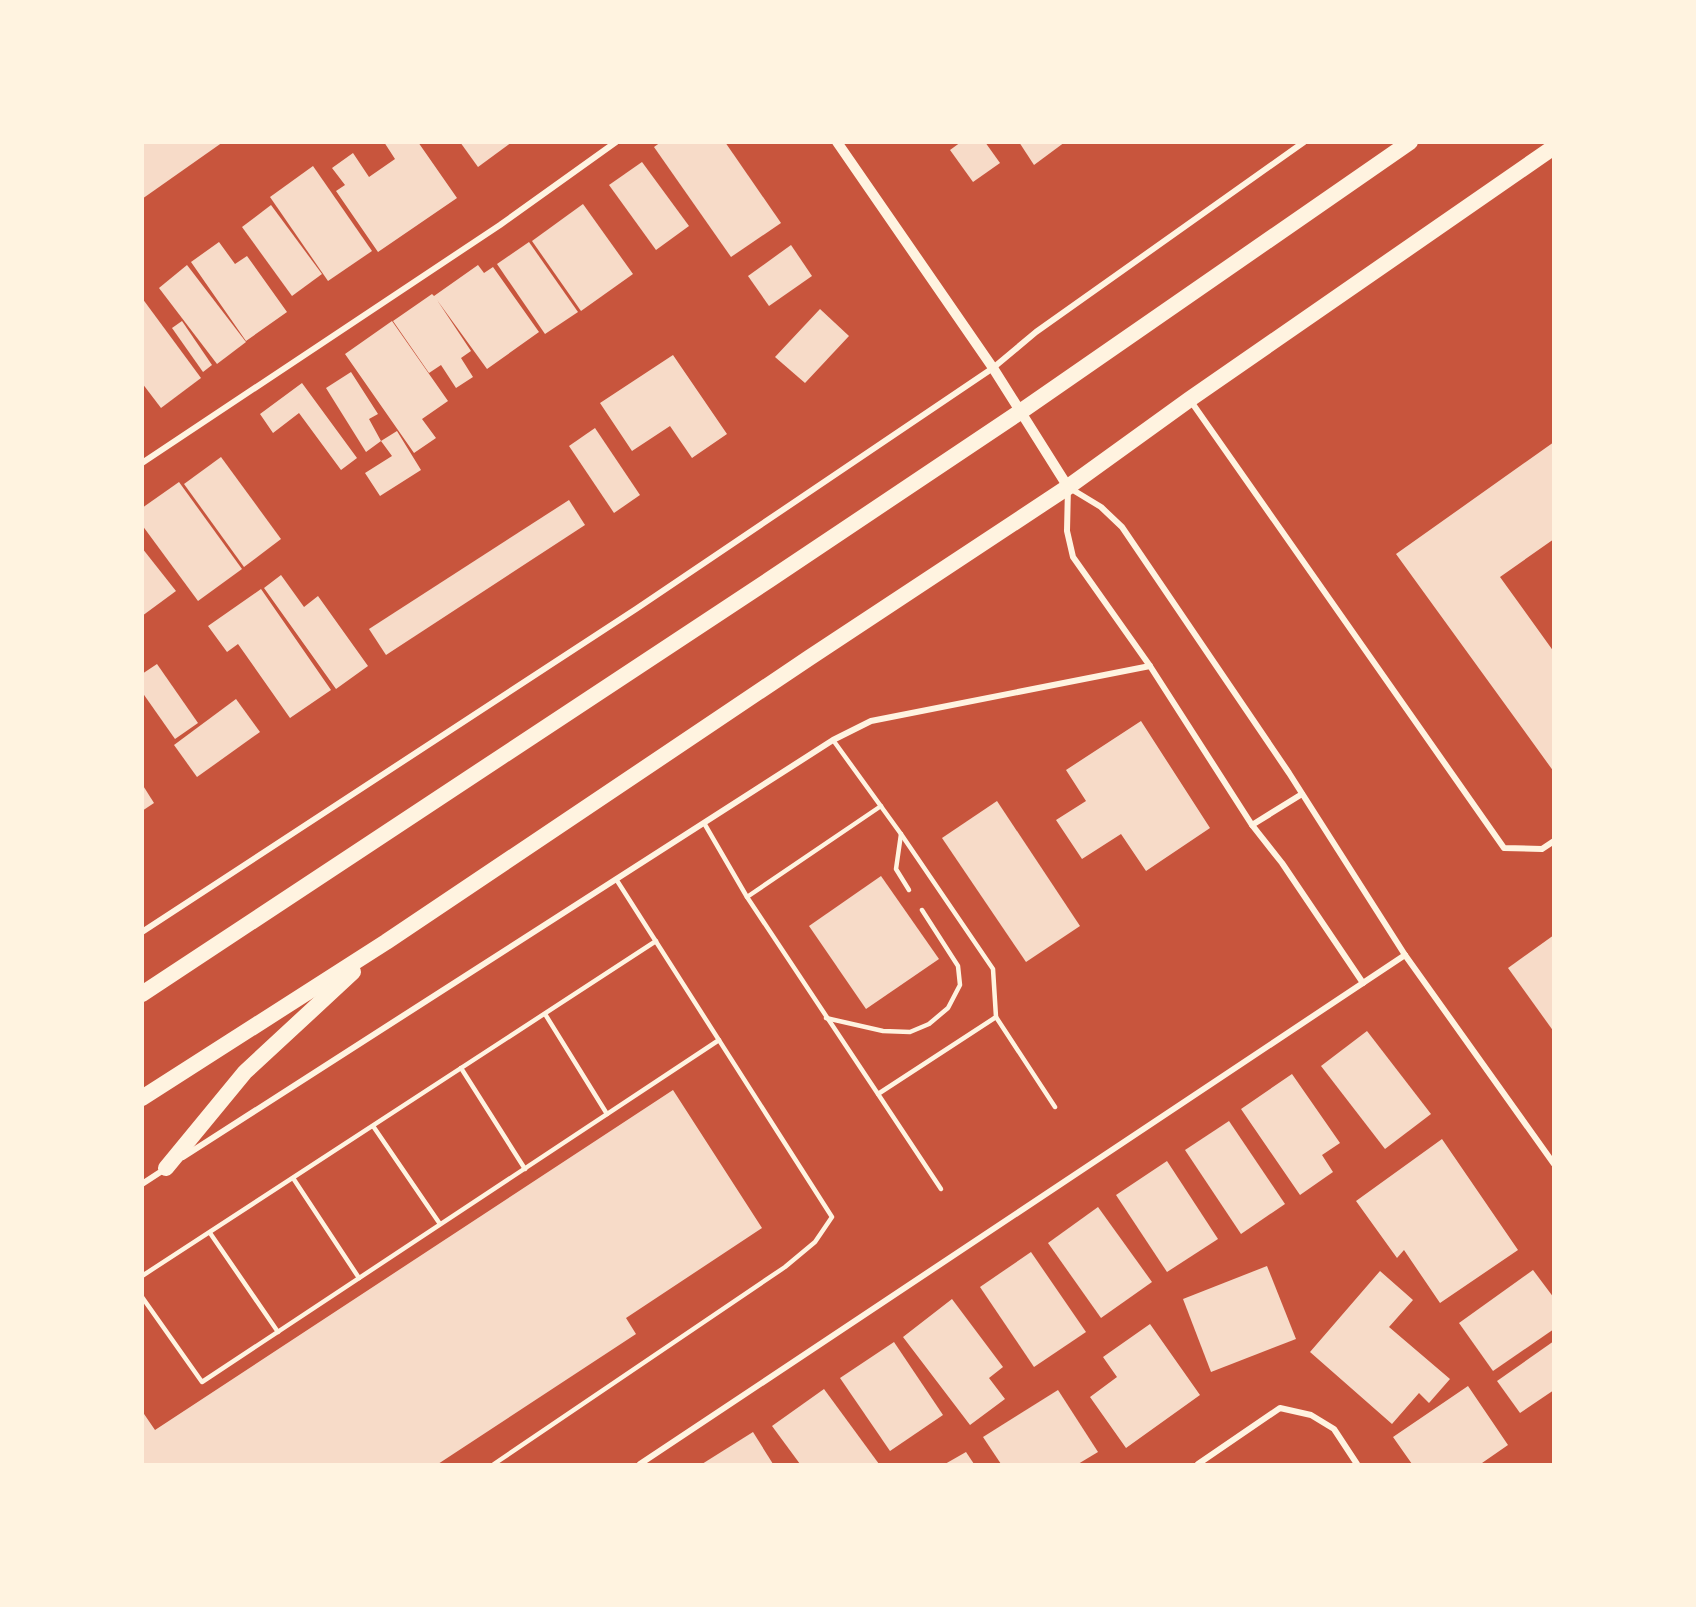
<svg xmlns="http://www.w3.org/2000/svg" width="1696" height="1607" font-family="'Sofia Sans Condensed',sans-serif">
<rect width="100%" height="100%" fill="#c8553d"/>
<!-- building -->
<g fill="#f7dbc8">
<path d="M142,142H223L142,199Z"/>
<path d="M384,142H418L457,198L378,252L336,191L345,185L332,168L353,153L369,177L395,159Z"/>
<path d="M460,142H512L478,167Z"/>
<path d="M661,142H725L781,223L731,257L654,147Z"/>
<path d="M961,142H985L1000,163L973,182L950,150Z"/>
<path d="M1019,142H1065L1034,165Z"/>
<path d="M642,162L689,226L656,250L609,185Z"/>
<path d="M313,166L372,251L328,281L270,197Z"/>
<path d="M583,204L633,274L581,311L532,241Z"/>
<path d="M271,205L322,274L292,296L242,227Z"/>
<path d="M219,242L235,264L247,256L287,312L246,341L191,262Z"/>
<path d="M529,242L578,312L545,334L497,264Z"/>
<path d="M791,245L812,276L769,306L748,276Z"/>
<path d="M187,265L246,342L217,364L159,288Z"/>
<path d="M478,265L484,273L493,267L539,332L487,369L437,300L471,351L461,358L473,377L456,388L441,365L429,373L393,321L432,294L434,296Z"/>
<path d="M142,298L201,378L161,408L142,383Z"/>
<path d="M820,309L849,336L805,383L775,357Z"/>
<path d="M182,321L212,365L203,372L172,328Z"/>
<path d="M392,321L448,401L422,419L436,438L414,453L345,354Z"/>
<path d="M673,355L727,434L692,458L670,426L632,451L600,403Z"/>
<path d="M351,372L378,414L369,419L381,441L366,452L326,388Z"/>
<path d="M302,383L357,458L341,470L299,413L273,433L260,414Z"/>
<path d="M595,428L640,495L614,513L569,446Z"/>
<path d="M397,431L421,470L380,496L365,473L392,456L381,441Z"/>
<path d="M1554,442V539L1500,577L1554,652V772L1396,554Z"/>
<path d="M221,457L281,539L244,567L184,484Z"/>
<path d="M179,482L242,569L198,601L142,525V508Z"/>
<path d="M569,500L585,525L386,655L369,629Z"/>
<path d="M142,548L176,591L142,616Z"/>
<path d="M281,575L304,607L318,596L368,666L336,689L264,588Z"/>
<path d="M261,589L331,690L290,718L238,644L227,652L208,626Z"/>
<path d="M157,664L198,723L175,739L142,692V674Z"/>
<path d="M236,699L260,732L197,777L174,745Z"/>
<path d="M1141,721L1210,828L1146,871L1121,834L1082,859L1056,820L1086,801L1066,770Z"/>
<path d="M142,784L154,803L142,811Z"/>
<path d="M997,801L1080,926L1026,962L942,838Z"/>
<path d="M881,876L939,959L866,1009L809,926Z"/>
<path d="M1554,935V1032L1508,968Z"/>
<path d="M1367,1031L1431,1114L1385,1149L1321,1066Z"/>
<path d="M1292,1074L1340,1143L1322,1155L1333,1172L1300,1195L1241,1109Z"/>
<path d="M673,1090L762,1228L626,1318L636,1334L438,1464H142V1411L155,1430Z"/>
<path d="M1229,1121L1285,1204L1241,1234L1185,1150Z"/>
<path d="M1442,1139L1518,1250L1440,1303L1404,1250L1397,1258L1356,1201Z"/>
<path d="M1167,1161L1218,1239L1167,1272L1116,1195Z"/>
<path d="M1098,1207L1152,1282L1101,1318L1048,1243Z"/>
<path d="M1031,1252L1086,1332L1034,1367L980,1287Z"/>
<path d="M1267,1266L1296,1339L1211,1372L1183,1299Z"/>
<path d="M1533,1270L1554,1298V1329L1493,1371L1459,1323Z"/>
<path d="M1380,1271L1413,1300L1389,1327L1450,1379L1429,1403L1419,1393L1392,1424L1310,1352Z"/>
<path d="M952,1299L1003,1367L989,1378L1005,1399L970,1425L903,1337Z"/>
<path d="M1150,1324L1200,1395L1126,1448L1090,1397L1117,1377L1103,1357Z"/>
<path d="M1554,1341V1390L1520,1413L1497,1381Z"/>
<path d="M894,1342L943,1415L890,1451L840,1378Z"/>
<path d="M1468,1386L1508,1445L1482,1463L1483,1464H1412L1393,1437Z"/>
<path d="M824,1389L879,1464H800L772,1426Z"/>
<path d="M1058,1390L1098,1452L1078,1464H1001L983,1437Z"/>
<path d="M753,1432L773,1464H702Z"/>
<path d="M966,1452L974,1464H945Z"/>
</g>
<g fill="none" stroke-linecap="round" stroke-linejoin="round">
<!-- service -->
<g stroke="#fff3e0" stroke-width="4.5">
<path d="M704,823L747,897L878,1094L996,1017L993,969L901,834L833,740"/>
<path d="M901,834L896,869L909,890"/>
<path d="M747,897L881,806"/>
<path d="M545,1014L607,1114"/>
<path d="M996,1017L1055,1107"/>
<path d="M826,1018L883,1031L910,1032L929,1024L948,1008L960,985L958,966L922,910"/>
<path d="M461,1068L525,1169"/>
<path d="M878,1094L941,1189"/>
<path d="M373,1126L440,1224"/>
<path d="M293,1178L359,1278"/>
<path d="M210,1233L278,1332"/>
<path d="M142,1276L656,941"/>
<path d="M142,1297L202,1382L719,1040"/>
<path d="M494,1464L785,1267L815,1242L832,1217L616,879"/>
</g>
<!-- minor -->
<g stroke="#fff3e0" stroke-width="6">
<path d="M1190,400L1504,848L1542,849L1554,841"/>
<path d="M142,463L500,225L616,142"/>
<path d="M1252,825L1302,794"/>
<path d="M142,932L636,609L993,368L1036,332L1304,142"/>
<path d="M1363,983L1282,863L1252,825L1150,666L1073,557L1067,531L1068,487L1101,507L1122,527L1289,773L1405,955L1554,1164"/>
<path d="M183,1157L833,740L871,721L1150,666"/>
<path d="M142,1184L165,1169"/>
<path d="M640,1464L1405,955"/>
<path d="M1198,1464L1280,1408L1311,1415L1334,1429L1357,1464"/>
</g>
<!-- tertiary -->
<path stroke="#fff3e0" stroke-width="10" d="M837,142L993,368L1068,487"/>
<!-- trunk -->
<g stroke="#fff3e0" stroke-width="16">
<path d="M142,994L769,580L1020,412L1410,142"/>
<path d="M142,1098L386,942L809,658L1068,487L1190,399L1554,147"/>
<path d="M166,1168L245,1072L353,972"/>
</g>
</g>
<!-- border -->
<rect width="1696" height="1607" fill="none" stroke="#fff3e0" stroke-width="288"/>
</svg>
